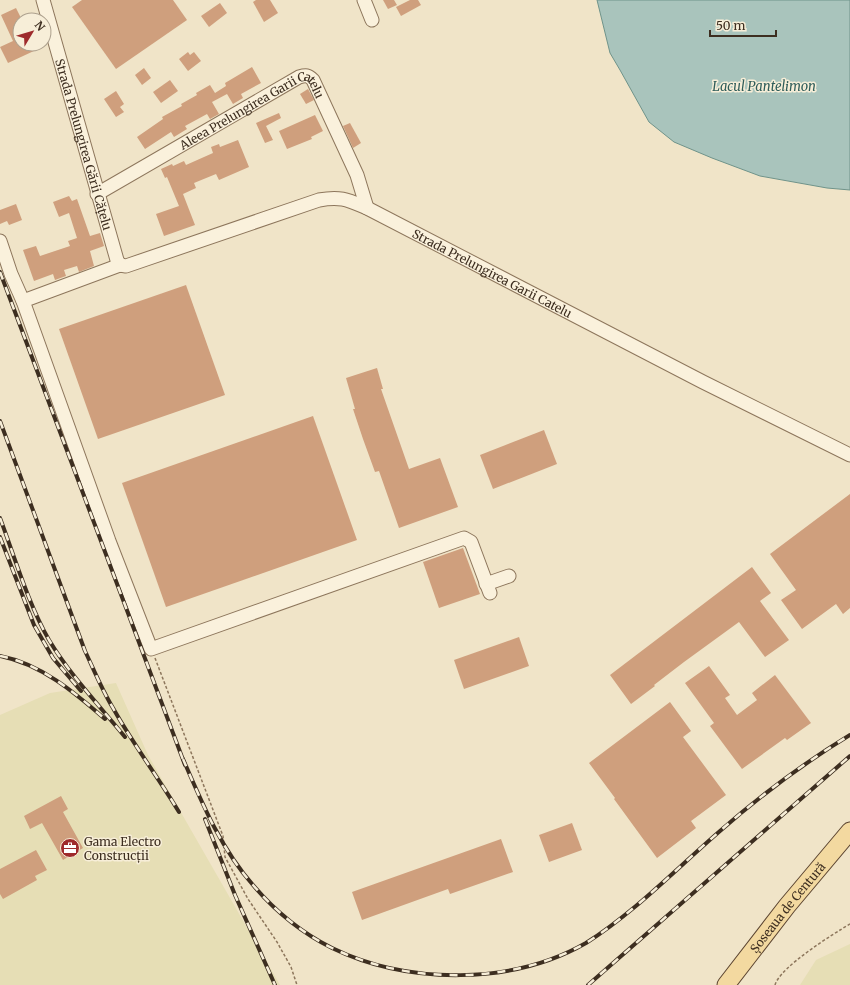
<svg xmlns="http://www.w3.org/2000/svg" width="850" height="985" font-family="Merriweather,serif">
<rect width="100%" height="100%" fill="#f0e4c8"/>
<!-- farmland -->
<g fill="#e6deb5">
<path d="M116,683L148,755L280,985H0V715L50,693Z"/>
<path d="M850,944V985H800L816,960Z"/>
</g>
<!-- water -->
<path fill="#a9c4bc" stroke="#6f938a" d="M597,0H850V190L827,188L760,176L712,158L674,142L649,122L620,70L610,53Z"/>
<!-- building -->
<g fill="#cf9f7d">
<path d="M82,0H173L187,20L116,69L72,7Z"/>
<path d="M256,0H270L278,13L264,22L253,2Z"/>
<path d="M383,0H394L397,5L388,9Z"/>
<path d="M410,0H418L421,5L401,16L396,7Z"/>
<path d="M220,3L227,13L209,27L201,16Z"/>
<path d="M16,8L20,16V44H33L36,50L8,63L0,47L13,41L1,15Z"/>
<path d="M188,52L190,55L194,52L201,61L188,71L179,59Z"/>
<path d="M252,67L261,83L241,94L243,98L233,104L227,94L212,102L219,114L210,119L207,114L185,126L187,129L174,137L171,132L145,149L137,137L163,119L162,117L182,106L181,104L197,95L196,93L210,85L215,93L226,86L225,83Z"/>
<path d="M144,68L151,78L142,85L135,75Z"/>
<path d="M170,80L178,91L161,103L153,92Z"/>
<path d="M308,89L314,100L306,104L300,94Z"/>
<path d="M116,91L124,104L120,107L124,112L116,117L104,99Z"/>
<path d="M279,113L281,118L266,126L273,140L265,143L256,123Z"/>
<path d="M315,115L323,131L311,137L312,139L287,149L279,131Z"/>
<path d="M350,123L361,143L353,148L343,126Z"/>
<path d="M238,140L249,167L219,180L216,174L194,183L196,188L183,194L195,225L164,236L156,214L179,206L167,177L165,178L161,169L172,164L173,166L184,161L186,165L213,153L211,147L219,144L220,147Z"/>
<path d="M69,196L72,201L77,199L90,236L100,233L104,246L90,251L94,266L79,272L77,266L64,270L66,276L55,280L53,274L34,281L23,250L36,246L40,256L70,246L68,241L77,238L69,213L59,217L53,202Z"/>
<path d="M16,204L22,220L9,225L7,221L0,224V210Z"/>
<path d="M186,285L225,395L98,439L59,329Z"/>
<path d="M377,368L383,389H381L409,469L440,458L458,507L399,528L379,471L375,472L363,439L353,409H355L346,378Z"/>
<path d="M313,416L357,540L166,607L122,483Z"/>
<path d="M544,430L557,464L493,489L480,455Z"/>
<path d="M850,494V608L843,614L836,604L802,629L781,600L796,590L770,554Z"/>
<path d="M463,548L480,594L439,608L423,562Z"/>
<path d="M752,567L771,593L760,601L789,640L765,657L739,622L684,662L654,685L655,686L631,704L610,675Z"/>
<path d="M519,637L529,666L464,689L454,660Z"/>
<path d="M709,666L730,695L725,698L737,715L757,700L752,693L775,675L811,723L787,740L785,738L742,769L710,726L714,723L685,683Z"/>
<path d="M670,702L691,731L683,737L726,795L691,821L696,828L657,858L614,799L615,798L589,763Z"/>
<path d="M61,796L68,809L63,812L83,848L63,860L42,823L30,829L24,816Z"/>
<path d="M572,823L582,850L549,862L539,835Z"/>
<path d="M501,839L513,872L450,894L448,889L362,920L352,892Z"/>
<path d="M36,850L47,870L35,876L37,880L3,899L0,894V869Z"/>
</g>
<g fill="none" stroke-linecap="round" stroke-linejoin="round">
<!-- minor casing -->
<g stroke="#8d765c" stroke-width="15">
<g id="minor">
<path id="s1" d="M43,0L117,260L120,265"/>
<path d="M364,0L372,20"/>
<path id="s2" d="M97,194L299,77C306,75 308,75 313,80L357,175L367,208"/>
<path d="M0,241L11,274L23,301L109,541L151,649L464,538L471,542L490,593"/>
<path id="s3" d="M120,265L126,266L319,200C341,196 348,200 367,208L703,382L850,455"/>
<path d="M23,301L120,265"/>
<path d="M486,584L509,576"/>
</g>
</g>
<!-- major casing -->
<g stroke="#5b4430" stroke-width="19">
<g id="major">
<path id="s4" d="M726,985L787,906L850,831"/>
</g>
</g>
<!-- path -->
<g stroke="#8d765c" stroke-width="1.5" stroke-dasharray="3 2" stroke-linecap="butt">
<path d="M155,658L223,836L225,857L248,899L277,942L291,967L297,985"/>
<path d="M775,985C780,967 833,934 850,924"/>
</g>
<!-- minor -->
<use href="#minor" stroke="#faf1dc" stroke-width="13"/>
<!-- major -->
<use href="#major" stroke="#f3d9a0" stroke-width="17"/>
<!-- rail casing -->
<g stroke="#3d2e20" stroke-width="4">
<g id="rail">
<path d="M0,272L185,765"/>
<path d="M0,421L85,651C94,670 102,690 113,708C133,744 158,777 179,812"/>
<path d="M0,518C15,558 28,603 49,640C70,675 99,705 125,737"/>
<path d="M0,537L34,625L53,658L81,691"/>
<path d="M0,656C41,664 74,692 105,719"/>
<path d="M183,759C202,803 221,849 253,885C275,911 302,933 332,948C408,985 513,985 586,943C635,912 676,869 720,831C761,795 804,763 850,735"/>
<path d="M205,819L235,895L275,985"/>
<path d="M588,985L850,756"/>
</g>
</g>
<!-- rail -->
<use href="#rail" stroke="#f7eed8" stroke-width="2.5" stroke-dasharray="8" stroke-linecap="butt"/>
</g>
<!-- icons -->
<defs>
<g id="office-disc" transform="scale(1)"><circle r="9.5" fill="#9e2a2b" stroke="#f7eed8"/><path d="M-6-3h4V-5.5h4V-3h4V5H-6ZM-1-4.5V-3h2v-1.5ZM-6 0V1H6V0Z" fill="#fff"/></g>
</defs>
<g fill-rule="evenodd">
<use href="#office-disc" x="70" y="848"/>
</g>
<g text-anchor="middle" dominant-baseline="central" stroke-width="3" stroke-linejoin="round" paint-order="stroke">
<!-- street labels -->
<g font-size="12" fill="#3d2e20" stroke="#f7eed8">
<text stroke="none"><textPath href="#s2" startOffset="182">Aleea Prelungirea Garii Catelu</textPath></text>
<text stroke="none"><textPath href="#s1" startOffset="150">Strada Prelungirea Gării Cățelu</textPath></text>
<text stroke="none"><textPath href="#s3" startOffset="401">Strada Prelungirea Garii Catelu</textPath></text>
<text stroke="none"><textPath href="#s4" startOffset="99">Șoseaua de Centură</textPath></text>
</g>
<!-- poi labels -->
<g font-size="12" fill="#3d2e20" stroke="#f7eed8" text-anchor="start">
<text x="84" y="841">Gama Electro<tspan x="84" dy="14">Construcții</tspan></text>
</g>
<!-- water labels -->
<g font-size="13" font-style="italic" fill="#2f5d5a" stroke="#f7eed8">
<text x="764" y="86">Lacul Pantelimon</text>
</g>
</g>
<!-- north arrow -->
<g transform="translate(32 32) rotate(52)"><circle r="19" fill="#f7eed8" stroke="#ada18e"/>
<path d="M0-3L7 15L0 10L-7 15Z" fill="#9e2a2b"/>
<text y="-6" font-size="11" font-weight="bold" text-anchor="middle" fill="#3d2e20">N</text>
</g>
<!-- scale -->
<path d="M710 30v6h66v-6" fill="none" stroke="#3d2e20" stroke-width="2"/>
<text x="716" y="30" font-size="12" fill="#3d2e20" stroke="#f7eed8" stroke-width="3" paint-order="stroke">50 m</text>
</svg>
